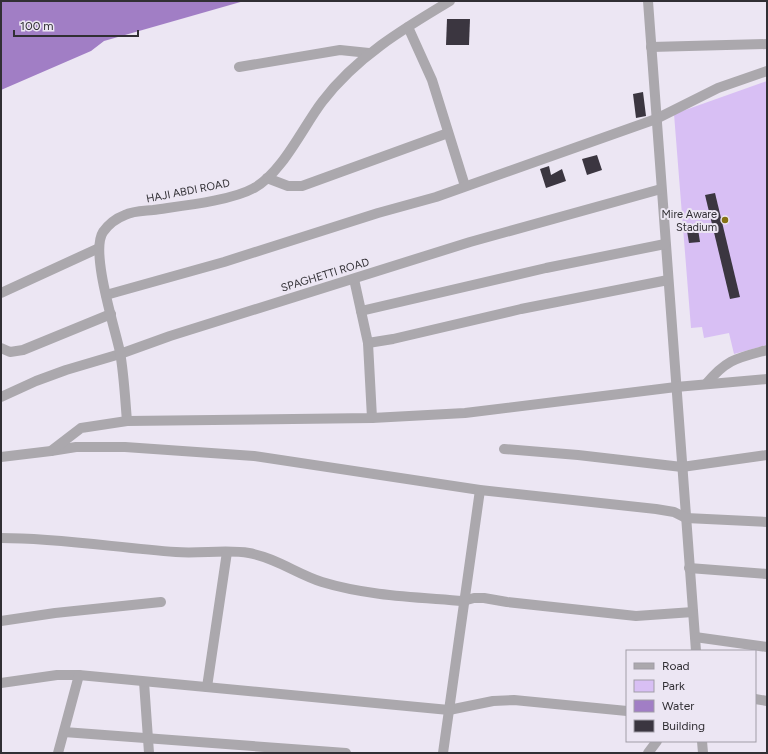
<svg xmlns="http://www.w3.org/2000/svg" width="768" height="754" font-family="Figtree,sans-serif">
<rect width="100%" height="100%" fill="#ece6f3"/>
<!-- green -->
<path fill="#d8bff4" d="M767,81V345L734,354L729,333L704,338L702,327L691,328L674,114Z"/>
<!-- water -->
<path fill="#a17ec5" d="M1,1H244L104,41L91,51L1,90Z"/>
<!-- building -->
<g fill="#3b3640">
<path d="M447,19H470L469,45H446Z"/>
<path d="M643,92L646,116L636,118L633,94Z"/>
<path d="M597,155L602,170L587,175L582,159Z"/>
<path d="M549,166L551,175L562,169L566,181L546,188L540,169Z"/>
<path d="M715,193L740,297L730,299L705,195Z"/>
<path d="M698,229L700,242L689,243L687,231Z"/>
</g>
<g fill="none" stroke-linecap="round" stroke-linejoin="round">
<!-- minor -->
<g stroke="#aba8ad" stroke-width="10">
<path d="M648,1L696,651"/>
<path d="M408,27L432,80L465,186"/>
<path d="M651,47L767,44"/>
<path d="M239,67L340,50L369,53"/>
<path d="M267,178L288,186H302L448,133"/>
<path d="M354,279L368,343L372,418"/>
<path d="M1,293L99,248"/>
<path d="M106,295L224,262L378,213L436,197L656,119L718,88L767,71"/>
<path d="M361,311L546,268L665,244"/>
<path d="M368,343L393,339L521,309L668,280"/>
<path d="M1,348L10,352L23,350L111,314"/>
<path d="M706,384C727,359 737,358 767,350"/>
<path d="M1,397L36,381L66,370L120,354L170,336L470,242L661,189"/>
<path d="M127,421C125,398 124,375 120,352C115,328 90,252 103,232C108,225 117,218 125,215C133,211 144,211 153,210C180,206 231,201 254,188C282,173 303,127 322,102C356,57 403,29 450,1"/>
<path d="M504,449L578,455L682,467L767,455"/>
<path d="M51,451L76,447H125L254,456L480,490L656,509L674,512L686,518L767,522"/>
<path d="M1,457L51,451L81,428L127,421L372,418L465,413L676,387L767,379"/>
<path d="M1,538C60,538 118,548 176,552C200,554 226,549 249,553C276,558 297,574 322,582C368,596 416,597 463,601L474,598H484L507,602L636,616L693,612"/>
<path d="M689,568L767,574"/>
<path d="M1,621L55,613L161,602"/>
<path d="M695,637L767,647"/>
<path d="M144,682L149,753"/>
<path d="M1,683L57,675H79L449,710L493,701L514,700L627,711"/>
<path d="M207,687L227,552"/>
<path d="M755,699L767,701"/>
<path d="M64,732L346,753"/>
<path d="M702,741L703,753"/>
<path d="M58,753L79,675"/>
<path d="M443,753L480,490"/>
<path d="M648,753L657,741"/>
</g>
</g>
<!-- markers -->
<circle fill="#867214" stroke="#ece6f3" stroke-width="1.5" cx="725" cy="220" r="4"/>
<g text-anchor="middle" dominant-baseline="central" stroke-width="4" stroke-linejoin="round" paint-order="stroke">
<!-- street labels -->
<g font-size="11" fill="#312f34" stroke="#ece6f3">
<text transform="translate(188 191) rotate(-11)">HAJI ABDI ROAD</text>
<text transform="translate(325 275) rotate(-17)">SPAGHETTI ROAD</text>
</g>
<!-- poi labels -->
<g font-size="11" fill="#312f34" stroke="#ece6f3" text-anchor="end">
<text x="717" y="214">Mire Aware<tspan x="717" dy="13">Stadium</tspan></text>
</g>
</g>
<!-- border -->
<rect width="768" height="754" fill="none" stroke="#312f34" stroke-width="4"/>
<!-- legend -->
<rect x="626" y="650" width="130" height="92" fill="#ece6f3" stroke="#a19da7"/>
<rect x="634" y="663" width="20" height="6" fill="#aba8ad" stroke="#a19da7"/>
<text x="662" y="670" font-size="12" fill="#312f34">Road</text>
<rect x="634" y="680" width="20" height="12" fill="#d8bff4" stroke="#a19da7"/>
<text x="662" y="690" font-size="12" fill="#312f34">Park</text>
<rect x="634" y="700" width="20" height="12" fill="#a17ec5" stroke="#a19da7"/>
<text x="662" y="710" font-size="12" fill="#312f34">Water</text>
<rect x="634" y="720" width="20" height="12" fill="#3b3640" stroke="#a19da7"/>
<text x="662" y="730" font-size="12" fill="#312f34">Building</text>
<!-- scale -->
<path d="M14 30v6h124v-6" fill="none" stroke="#312f34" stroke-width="2"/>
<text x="20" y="30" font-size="12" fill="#312f34" stroke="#ece6f3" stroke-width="3" paint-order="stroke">100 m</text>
</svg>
